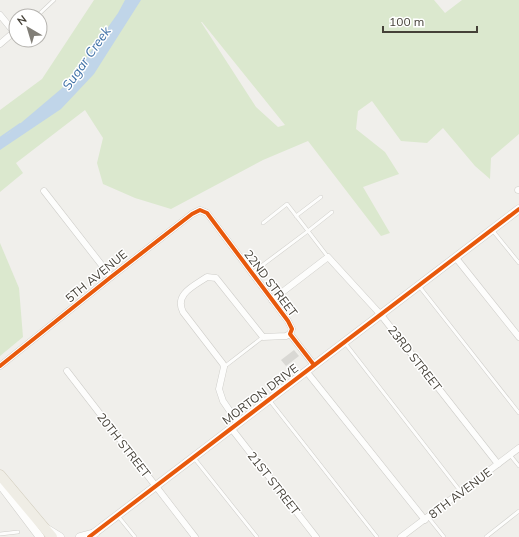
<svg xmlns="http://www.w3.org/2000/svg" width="519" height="537" font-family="Mulish,sans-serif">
<rect width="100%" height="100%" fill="#f0efeb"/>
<!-- green -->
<g fill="#dbe8ce" fill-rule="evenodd">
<path d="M94,0H434L445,13L462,0H519V134L491,158L490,179L475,166L443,128L427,143L401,141L372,101L358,111L356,129L385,152L399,174L363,187L390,233L381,236L308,141L263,160L171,209L135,198L103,184L97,163L103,138L85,110L16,163L23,173L0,192V110L42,79ZM201,22H202L285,125L278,127L256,107Z"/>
<path d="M0,243L19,288L23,337L0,356Z"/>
</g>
<!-- water -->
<path fill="#c0d5e9" d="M125,0H141L94,74L61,109L0,150V138L9,133L61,89L72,78L118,13Z"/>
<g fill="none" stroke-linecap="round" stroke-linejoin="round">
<!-- stream -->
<path stroke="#c0d5e9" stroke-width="2" d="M0,138L20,124"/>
</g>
<!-- building -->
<path fill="#d9d8d4" d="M294,350L299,356L286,366L281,360Z"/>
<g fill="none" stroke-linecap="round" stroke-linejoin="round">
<!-- service casing -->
<g stroke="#cecdc9" stroke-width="4">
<g id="service">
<path d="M37,16L54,0"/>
<path d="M296,216L321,197"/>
<path d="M263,223L287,204L308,231L332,212"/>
<path d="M493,231L519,263"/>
<path d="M252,273L308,231L328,257"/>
<path d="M419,286L519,413"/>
<path d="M345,343L461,492"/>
<path d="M224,367L263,337"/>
<path d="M270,401L377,537"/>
<path d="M510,455L519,466"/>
<path d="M194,458L257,537"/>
<path d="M118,516L135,537"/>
<path d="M428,517L444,537"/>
<path d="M0,534L18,532"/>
<path d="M486,537L519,511"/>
</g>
</g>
<!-- minor casing -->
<g stroke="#cecdc9" stroke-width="7">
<g id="minor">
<path d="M0,15L14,32L0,44"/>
<path d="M518,190H519"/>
<path d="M44,191L111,277"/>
<path d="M456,258L519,337"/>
<path d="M272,300L328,257L381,315L498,464"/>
<path d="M0,366L111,277L192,214L200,210L207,213L288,321L292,329L290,334L314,365"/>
<path d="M67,371L195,537"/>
<path d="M306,371L425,520"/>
<path d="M238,423L223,401L219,389L224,367L223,364L183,312C174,294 194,286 207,277L216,278L263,337L286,336L290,334"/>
<path d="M231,428L316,537"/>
<path d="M401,537L519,448"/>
</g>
</g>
<!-- tertiary casing -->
<g stroke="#cecdc9" stroke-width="9">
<g id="tertiary">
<path d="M0,484L40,537"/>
<path d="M47,529L60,537"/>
<path d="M80,537L95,533"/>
<path d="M89,537L519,209"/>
</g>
</g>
<!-- primary casing -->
<g stroke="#d0cbbb" stroke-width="11">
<path id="primary" d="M0,475L52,537"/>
</g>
<!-- service -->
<use href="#service" stroke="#fdfdfc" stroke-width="3"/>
<!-- minor -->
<use href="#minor" stroke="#fdfdfc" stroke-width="6"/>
<!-- tertiary -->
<use href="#tertiary" stroke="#fdfdfc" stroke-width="8"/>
<!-- primary -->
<use href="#primary" stroke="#efede5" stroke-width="10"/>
<!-- cycleway casing -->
<g stroke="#fff" stroke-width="6">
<g id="cycleway">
<path d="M0,366L111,277L192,214L200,210L207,213L288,321L292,329L290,334L314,365"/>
<path d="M89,537L519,209"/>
</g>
</g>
<!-- cycleway -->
<use href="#cycleway" stroke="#e8590c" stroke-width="4"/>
</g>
<g text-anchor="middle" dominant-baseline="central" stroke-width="3" stroke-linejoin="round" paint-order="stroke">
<!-- street labels -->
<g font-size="12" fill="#454138" stroke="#fff">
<text transform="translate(96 276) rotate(-39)">5TH AVENUE</text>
<text transform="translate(271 283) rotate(53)">22ND STREET</text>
<text transform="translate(415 358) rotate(52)">23RD STREET</text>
<text transform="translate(260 394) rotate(-37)">MORTON DRIVE</text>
<text transform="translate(124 445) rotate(52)">20TH STREET</text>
<text transform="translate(274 483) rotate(52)">21ST STREET</text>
<text transform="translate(460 493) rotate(-37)">8TH AVENUE</text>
</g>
<!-- water labels -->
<g font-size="13" font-style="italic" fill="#3d6fa5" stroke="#fff">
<text transform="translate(86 58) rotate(-55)">Sugar Creek</text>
</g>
</g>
<!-- north arrow -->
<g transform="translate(28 28) rotate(322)"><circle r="19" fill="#ffffff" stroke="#b5b3af"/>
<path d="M0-3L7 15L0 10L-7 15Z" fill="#817e77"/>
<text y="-6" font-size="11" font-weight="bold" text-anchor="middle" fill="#454138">N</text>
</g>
<!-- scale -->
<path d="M383 26v6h94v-6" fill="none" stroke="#454138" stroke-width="2"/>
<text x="389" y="26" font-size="12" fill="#454138" stroke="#ffffff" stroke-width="3" paint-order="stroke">100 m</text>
</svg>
